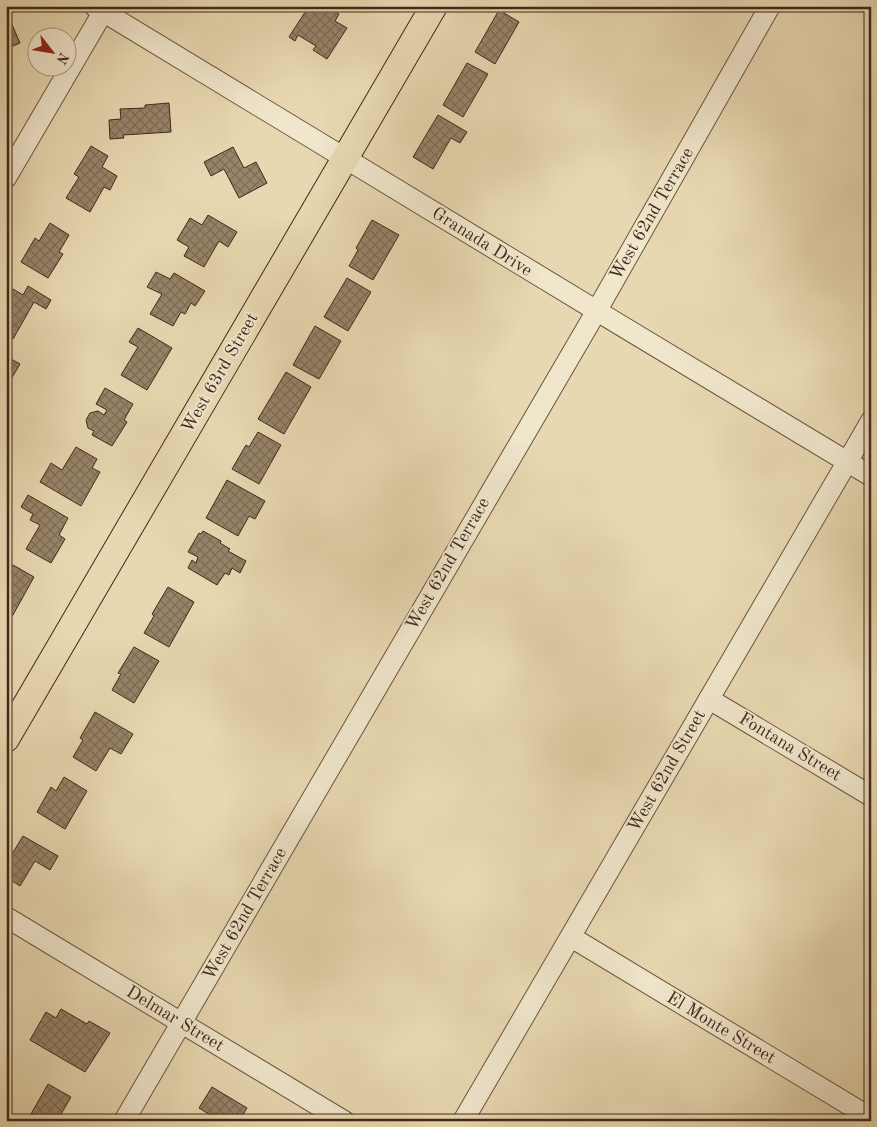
<svg xmlns="http://www.w3.org/2000/svg" width="877" height="1127" font-family="'Old Standard TT',serif">
<defs>
<pattern id="building-cross-hatch" width="8" height="8" patternUnits="userSpaceOnUse" patternTransform="scale(1.25)"><rect width="8" height="8" fill="#978469"/><path d="M0 0l8 8M0 8l8-8" fill="none" stroke="#7d6c56"/></pattern>
</defs>
<rect width="100%" height="100%" fill="#e8d8b1"/>
<filter id="stains"><feTurbulence type="fractalNoise" baseFrequency=".004" numOctaves="4"/><feColorMatrix values="0 0 0 0 .2 0 0 0 0 .09 0 0 0 0 .02 0 0 0 .5 -.17"/></filter>
<radialGradient id="worn" r=".72"><stop offset=".6" stop-color="#630" stop-opacity="0"/><stop offset="1" stop-color="#630" stop-opacity=".3"/></radialGradient>
<!-- building -->
<g fill="url(#building-cross-hatch)" stroke="#40291b">
<path d="M309,6H326L339,14L335,21L347,28L327,59L313,50L316,46L298,35L295,41L289,37Z"/>
<path d="M499,10L519,22L495,64L475,52Z"/>
<path d="M6,17L9,23L11,22L20,43L6,49Z"/>
<path d="M467,63L488,74L463,117L443,105Z"/>
<path d="M169,103L171,132L123,135L124,138L110,139L109,120L121,119L120,109L145,108V105Z"/>
<path d="M438,115L467,132L460,143L451,138L433,169L413,157Z"/>
<path d="M91,146L108,156L102,167L117,176L110,190L104,187L90,212L66,198L79,177L74,174Z"/>
<path d="M233,147L244,168L256,162L267,183L239,198L224,169L211,176L204,162Z"/>
<path d="M208,215L237,232L228,247L219,241L204,267L184,256L189,247L177,240L190,218L202,225Z"/>
<path d="M372,220L399,235L373,280L349,266L358,250L356,248Z"/>
<path d="M50,223L69,235L59,252L63,254L48,278L21,262L35,238L39,241Z"/>
<path d="M156,272L170,279L174,273L205,291L195,306L191,303L185,314L181,312L173,326L150,314L162,294L147,287Z"/>
<path d="M347,278L371,292L348,331L324,317Z"/>
<path d="M28,286L51,300L46,309L34,302L13,339L6,335V301L13,289L23,295Z"/>
<path d="M315,326L341,341L319,379L293,365Z"/>
<path d="M138,328L172,348L147,390L121,375L138,347L129,342Z"/>
<path d="M6,356L20,364L10,381L6,379Z"/>
<path d="M286,372L311,387L284,434L258,419Z"/>
<path d="M105,388L133,404L124,420L127,422L112,446L92,435L94,431L88,428L86,420L90,413L98,411L104,415L107,410L96,404Z"/>
<path d="M258,432L281,445L259,484L232,469L246,445L249,447Z"/>
<path d="M76,447L97,459L92,468L100,472L81,506L40,482L51,463L62,470Z"/>
<path d="M227,480L265,501L255,519L249,516L238,536L206,518Z"/>
<path d="M28,495L68,518L59,535L65,539L51,563L26,549L40,525L30,520L33,514L21,507Z"/>
<path d="M203,531L221,541L220,543L230,549L228,551L246,561L240,573L232,568L229,575L225,573L217,585L188,568L192,560L196,563L198,557L188,552L199,533L201,534Z"/>
<path d="M13,565L34,577L9,622L6,621V578Z"/>
<path d="M168,587L194,602L169,647L144,633L154,616L152,614Z"/>
<path d="M134,647L159,661L134,703L112,690L121,674L118,673Z"/>
<path d="M95,712L133,734L121,754L110,748L96,771L73,757L83,740L80,738Z"/>
<path d="M64,777L87,791L65,829L37,812L51,787L56,791Z"/>
<path d="M23,836L58,856L50,870L35,861L20,886L6,877V864Z"/>
<path d="M61,1009L87,1024L89,1021L110,1033L85,1072L30,1040L46,1012L56,1018Z"/>
<path d="M48,1084L71,1097L57,1121H27Z"/>
<path d="M212,1087L247,1108L239,1121H220L199,1108Z"/>
</g>
<g fill="none" stroke-linecap="round" stroke-linejoin="round">
<!-- minor casing -->
<g stroke="#6a5540" stroke-width="22">
<g id="minor">
<path d="M94,6C354,162 611,321 871,476"/>
<path d="M6,178L103,12"/>
<path d="M709,699L871,796"/>
<path d="M6,917L344,1121"/>
<path d="M571,937L871,1118"/>
<path d="M124,1121L596,312L770,6"/>
<path d="M463,1121L871,421"/>
</g>
</g>
<!-- major casing -->
<g stroke="#40291b" stroke-width="28">
<path id="major" d="M6,739L434,6"/>
</g>
<!-- minor -->
<use href="#minor" stroke="#f0e6cc" stroke-width="20"/>
<!-- major -->
<use href="#major" stroke="#e8d8b1" stroke-width="26"/>
</g>
<g text-anchor="middle" dominant-baseline="central" stroke-width="4" stroke-linejoin="round" paint-order="stroke">
<!-- street labels -->
<g font-size="18" fill="#40291b" stroke="#f0e6cc">
<text transform="translate(652 214) rotate(-60)">West 62nd Terrace</text>
<text transform="translate(482 242) rotate(32)">Granada Drive</text>
<text transform="translate(220 373) rotate(-60)">West 63rd Street</text>
<text transform="translate(448 564) rotate(-60)">West 62nd Terrace</text>
<text transform="translate(790 747) rotate(31)">Fontana Street</text>
<text transform="translate(667 771) rotate(-60)">West 62nd Street</text>
<text transform="translate(245 914) rotate(-60)">West 62nd Terrace</text>
<text transform="translate(175 1019) rotate(31)">Delmar Street</text>
<text transform="translate(721 1028) rotate(31)">El Monte Street</text>
</g>
</g>
<!-- margin -->
<rect width="877" height="1127" fill="none" stroke="#e8d8b1" stroke-width="25"/>
<rect x="8" y="8" width="862" height="1112" fill="none" stroke="#40291b" stroke-width="2.5"/>
<rect x="12" y="12" width="852" height="1102" fill="none" stroke="#40291b"/>
<!-- north arrow -->
<g transform="translate(52 52) rotate(121)"><circle r="24" fill="#f0e6cc" stroke="#aa9a85"/>
<path d="M0-4L9 19L0 12L-9 19Z" fill="#8f2418"/>
<text y="-8" font-size="14" font-weight="bold" text-anchor="middle" fill="#40291b">N</text>
</g>
<rect width="100%" height="100%" filter="url(#stains)"/>
<rect width="100%" height="100%" fill="url(#worn)"/>
</svg>
